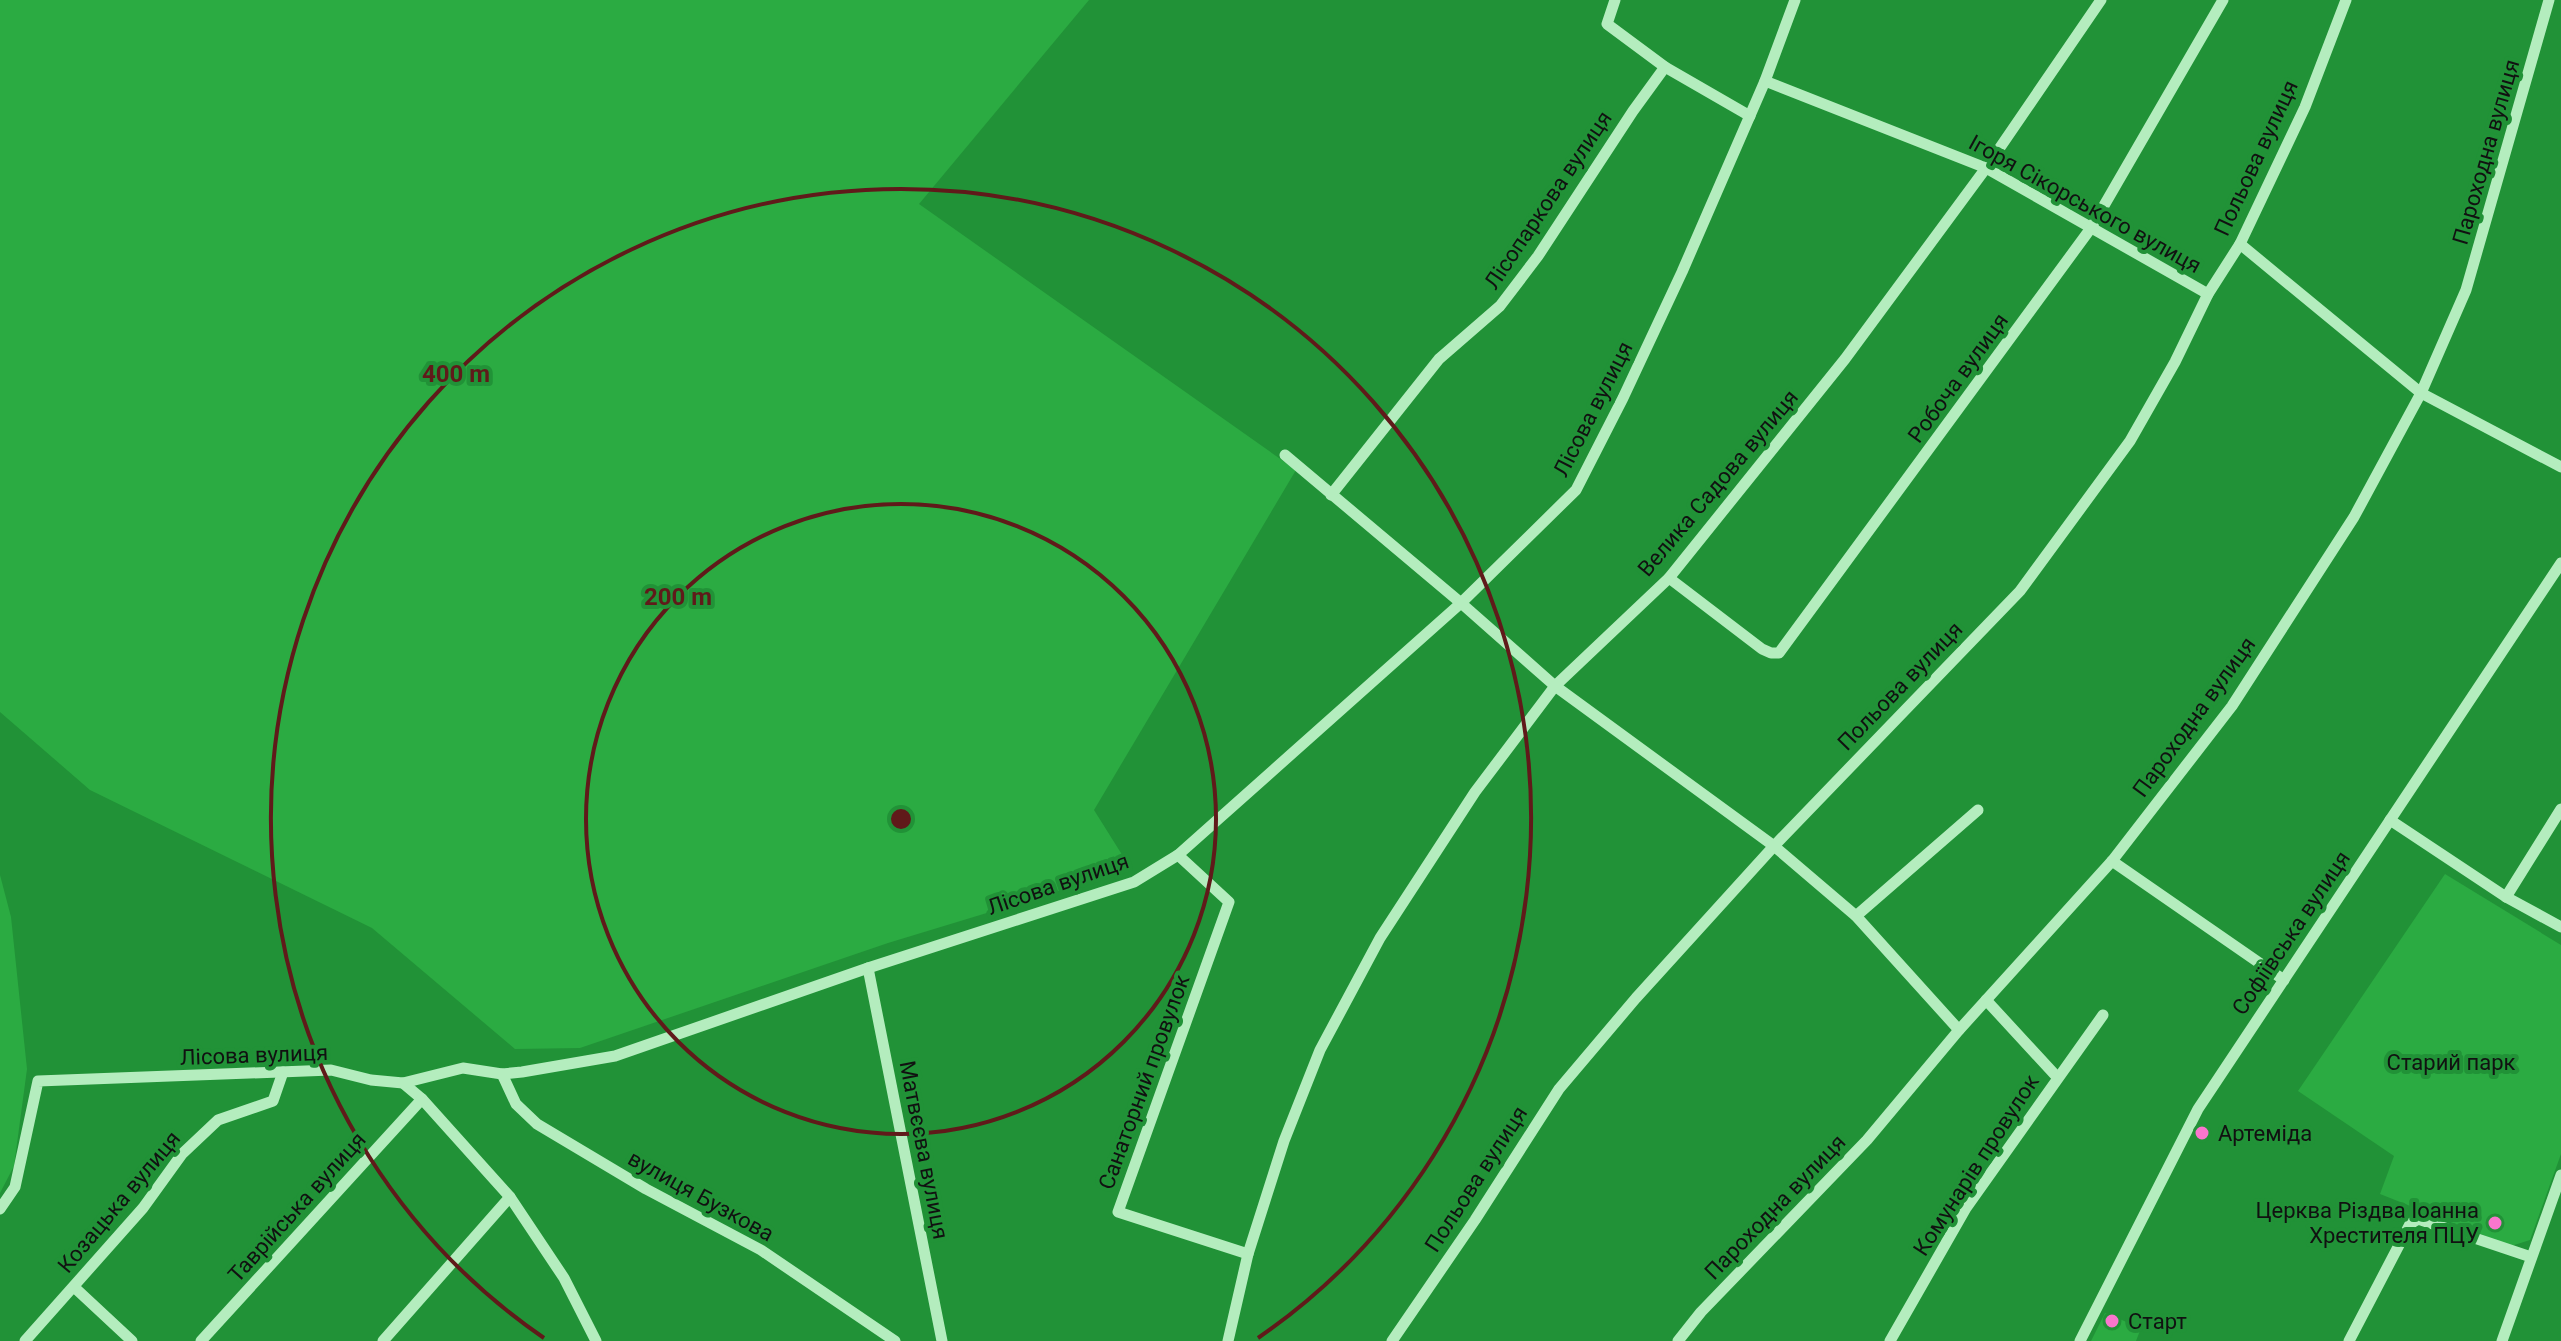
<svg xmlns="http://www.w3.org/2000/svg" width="2561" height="1341" font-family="Roboto,sans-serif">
<rect width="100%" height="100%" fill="#219237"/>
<!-- green -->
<g fill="#2bab42">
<path d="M0,0H1089L919,204L1296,470L1094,810L1131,869L888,943L580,1048L515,1049L372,928L90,790L0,712Z"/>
<path d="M2445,874L2561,945V1154L2530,1240L2511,1246L2380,1194L2394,1156L2298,1091Z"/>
<path d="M0,875L11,917L27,1069L14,1166L0,1193Z"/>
<path d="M2105,1313L2141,1328L2136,1341H2091Z"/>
</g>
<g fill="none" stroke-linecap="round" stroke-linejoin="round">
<!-- minor -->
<g stroke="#b4edbe" stroke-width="11">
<path d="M1615,0L1607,24L1665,67L1750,116"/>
<path d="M1765,81L1986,168L2208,294"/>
<path d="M2240,244L2421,393L2561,467"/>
<path d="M1285,455L1461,603L1555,686L1774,846L1856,916L1959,1030"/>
<path d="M1331,495L1439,359L1500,306L1538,256L1633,111L1665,67"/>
<path d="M1669,578L1762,649L1771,653H1779L2091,228L2223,0"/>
<path d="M2390,820L2506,897L2561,927"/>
<path d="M1178,855L1229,902L1118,1212L1248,1254"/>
<path d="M2112,861L2284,980"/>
<path d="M2506,897L2561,809"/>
<path d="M1856,916L1978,810"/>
<path d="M868,968L942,1341"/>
<path d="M1986,1000L2057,1077"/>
<path d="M502,1074L516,1104L537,1124L646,1189L761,1250L895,1341"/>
<path d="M403,1083L422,1099L510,1197L564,1278L596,1341"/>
<path d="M0,1209L15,1187L38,1081L331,1070L371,1080L403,1083L463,1068L502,1074L522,1072L615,1056L868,968L1134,882L1178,855L1461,603L1576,490L1623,398L1682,272L1765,81L1795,0"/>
<path d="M74,1287L132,1341"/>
<path d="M25,1341L143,1208L182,1154L218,1120L273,1101L283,1072"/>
<path d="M201,1341L422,1099"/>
<path d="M383,1341L510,1197"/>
<path d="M1228,1341L1248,1254L1284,1141L1320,1050L1380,938L1475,792L1555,686L1669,578L1845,359L1986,168L2101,0"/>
<path d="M1392,1341L1475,1220L1559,1089L1636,998L1774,846L2020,591L2130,441L2175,362L2208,294L2240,244L2305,107L2346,0"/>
<path d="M1678,1341L1701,1312L1867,1140L1959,1030L2112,861L2232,706L2354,517L2421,393L2466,290L2549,0"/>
<path d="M1890,1341L1966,1208L2103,1015"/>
<path d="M2080,1341L2198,1109L2561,563"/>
<path d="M2349,1341L2410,1224L2418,1219L2531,1257"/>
<path d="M2502,1341L2561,1175"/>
</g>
</g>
<!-- distance rings -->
<g fill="none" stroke="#601a1a" stroke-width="4">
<circle cx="901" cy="819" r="315"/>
<path d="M544 1338A630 630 0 1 1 1258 1338"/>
</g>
<!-- markers -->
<g fill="#f976cd" stroke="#219237" stroke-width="3">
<circle cx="2202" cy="1133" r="8"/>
<circle cx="2495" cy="1223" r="8"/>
<circle cx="2112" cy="1321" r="8"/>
</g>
<g text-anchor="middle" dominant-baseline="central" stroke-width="8" stroke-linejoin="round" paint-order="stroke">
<!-- street labels -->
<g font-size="22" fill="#111" stroke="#219237">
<text transform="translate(2486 152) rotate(-74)">Пароходна вулиця</text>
<text transform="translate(2256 158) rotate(-65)">Польова вулиця</text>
<text transform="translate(1548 200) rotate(-56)">Лісопаркова вулиця</text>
<text transform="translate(2085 204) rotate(29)">Ігоря Сікорського вулиця</text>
<text transform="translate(1958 378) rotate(-54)">Робоча вулиця</text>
<text transform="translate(1593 409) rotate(-63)">Лісова вулиця</text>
<text transform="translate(1718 483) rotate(-50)">Велика Садова вулиця</text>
<text transform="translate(1900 686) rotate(-46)">Польова вулиця</text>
<text transform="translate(2194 717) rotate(-54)">Пароходна вулиця</text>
<text transform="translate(1058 884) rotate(-19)">Лісова вулиця</text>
<text transform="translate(2291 933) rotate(-56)">Софіївська вулиця</text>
<text transform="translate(254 1055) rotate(-2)">Лісова вулиця</text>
<text transform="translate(1144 1082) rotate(-70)">Санаторний провулок</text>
<text transform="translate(924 1150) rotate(79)">Матвєєва вулиця</text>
<text transform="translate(1976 1165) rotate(-57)">Комунарів провулок</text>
<text transform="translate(1476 1179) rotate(-57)">Польова вулиця</text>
<text transform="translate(701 1196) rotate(29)">вулиця Бузкова</text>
<text transform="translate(119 1202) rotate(-50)">Козацька вулиця</text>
<text transform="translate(297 1207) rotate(-48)">Таврійська вулиця</text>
<text transform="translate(1775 1207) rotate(-46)">Пароходна вулиця</text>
</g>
<!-- park labels -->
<g font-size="22" fill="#111" stroke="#219237">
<text x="2451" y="1062">Старий парк</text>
</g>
<!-- poi labels -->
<g font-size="22" fill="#111" stroke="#219237" text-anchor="start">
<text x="2218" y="1133">Артеміда</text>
<text x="2479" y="1210" text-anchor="end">Церква Різдва Іоанна<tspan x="2479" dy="25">Хрестителя ПЦУ</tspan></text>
<text x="2128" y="1321">Старт</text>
</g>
</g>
<circle cx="901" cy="819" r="12" fill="#601a1a" stroke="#219237" stroke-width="4"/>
<g font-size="24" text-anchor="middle" font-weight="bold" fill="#601a1a" stroke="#219237" stroke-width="8" stroke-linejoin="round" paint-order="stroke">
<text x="456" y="382">400 m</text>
<text x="678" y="605">200 m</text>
</g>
</svg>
